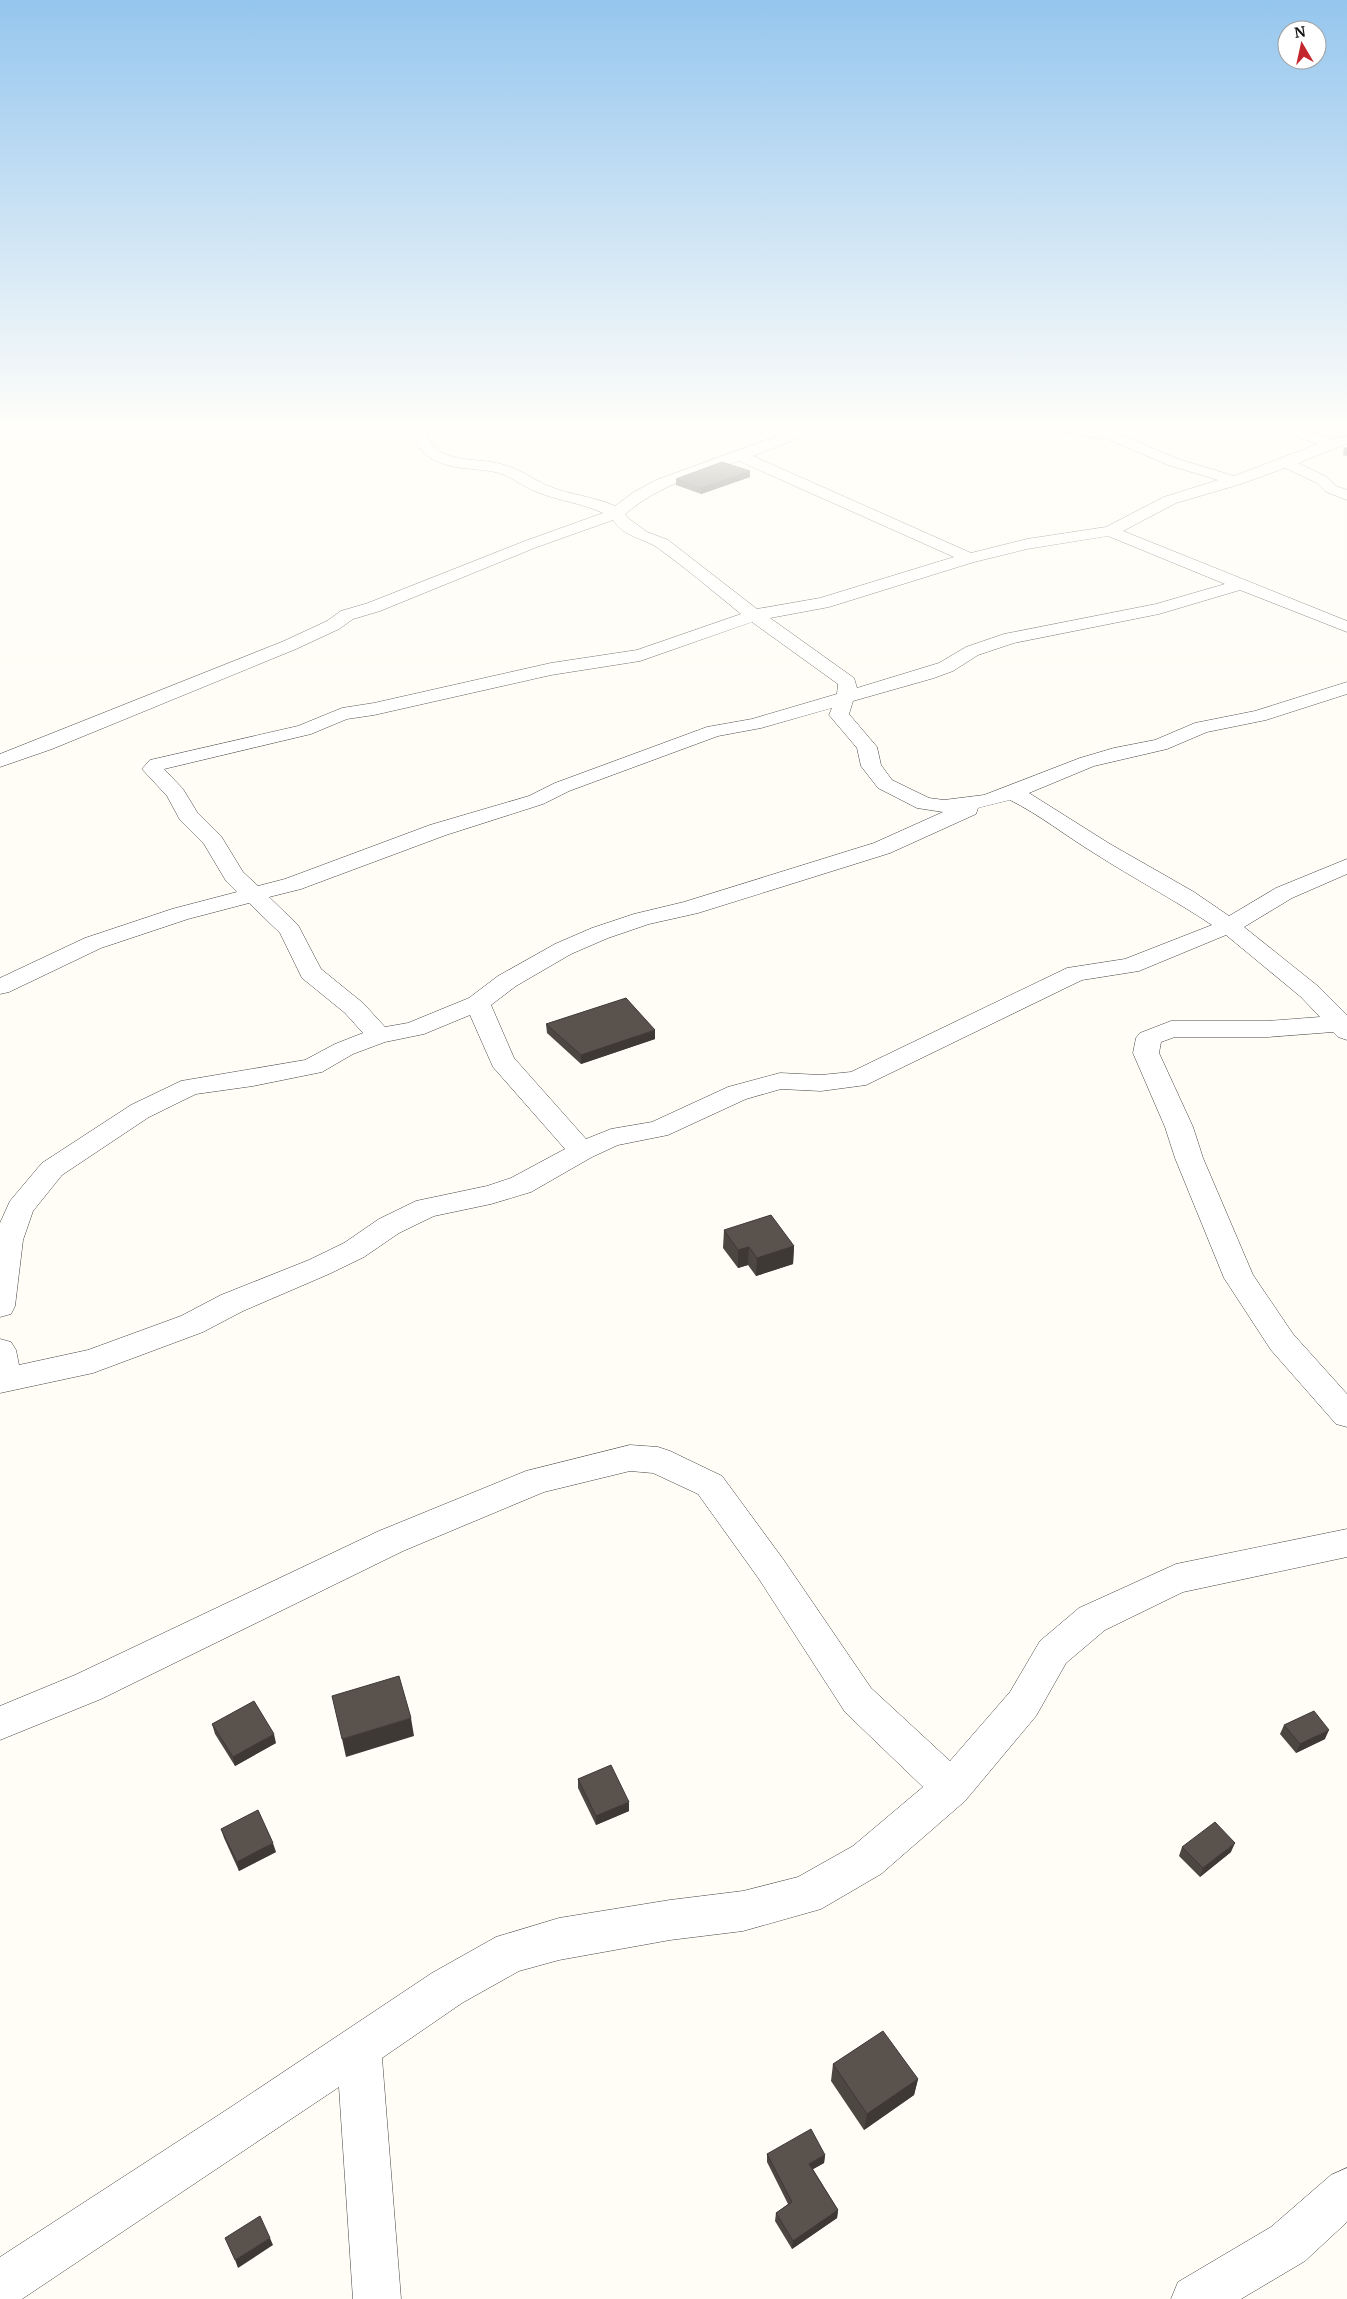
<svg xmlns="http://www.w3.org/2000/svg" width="1347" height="2299" font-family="Merriweather,serif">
<rect width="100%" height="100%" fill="#fffdf5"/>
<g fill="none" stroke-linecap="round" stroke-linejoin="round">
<!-- minor casing -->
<g stroke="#444" stroke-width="1">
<g id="minor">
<path d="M408,425H423C429,433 429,442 435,448C455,463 478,458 501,464C518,468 531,478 546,485C568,495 593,496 615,506L634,492L656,480L807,425H827L825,428L753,456L971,553L1027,539L1106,527L1164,497L1218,480L1168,465L1107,439L1076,435L1051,428L1049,425H1072L1115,432L1178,459L1234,476L1318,444L1272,428L1270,425H1292L1332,439L1347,436V444L1298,463L1327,477L1336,486L1347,490V500L1326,492L1317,483L1285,468L1241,484L1176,503L1123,531L1347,621V632L1240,590L1159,614L1014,643L978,655L953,671L934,678L853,701L849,714L877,747L881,765L892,780L929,798L944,800L984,795L1080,758L1114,748L1155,740L1195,723L1255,711L1347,682V694L1266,720L1207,732L1167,749L1094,766L1029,793L1110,844L1194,892L1229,916L1276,888L1347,859V874L1292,898L1244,927L1319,987L1347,1015V1040L1338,1037L1333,1032L1268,1037H1175L1161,1042L1159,1053L1193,1127L1203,1158L1253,1275L1293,1334L1347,1394V1427L1336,1424L1271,1350L1224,1278L1175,1158L1165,1127L1133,1053L1136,1038L1140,1033L1171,1021H1268L1320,1017L1301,997L1226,935L1139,971L1082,980L866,1085L821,1091L781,1089L746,1099L668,1135L618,1145L592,1157L531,1192L491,1204L434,1216L399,1233L364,1257L329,1274L243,1311L203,1332L93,1373L0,1393V1339L11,1342L16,1350L19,1365L88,1350L181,1316L221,1295L309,1260L344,1243L379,1219L416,1201L487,1186L511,1178L565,1149L493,1067L470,1015L424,1034L385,1042L353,1054L322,1072L253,1086L196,1094L149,1117L62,1175L33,1211L23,1240L15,1306L11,1314L0,1317V1223L10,1201L42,1163L131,1105L181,1081L305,1060L335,1044L363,1033L345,1013L302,978L280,933L249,903L188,919L101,948L9,992L0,994V978L85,938L172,909L237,892L226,881L204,844L180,820L167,796L142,769L150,760L298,726L342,708L374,703L551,663L637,650L741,614C714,592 687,569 658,548C644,538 623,537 613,520L537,547L380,611L353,619L339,629L296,649L52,749L0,767V754L284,641L327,621L341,611L368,603L525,541L603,513C582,503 559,501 537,492C523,487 510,475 495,472C470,467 447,471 425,454C415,446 415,435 408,425ZM739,461L954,557L820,598L757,609L668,540L647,532L628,518L625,514C660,485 697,475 739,461ZM1108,536L1225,584L1156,604L1004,634L966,647L939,663L857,688L854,678L770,618L829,607L974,562L1027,549ZM752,622L838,684L837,694L752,719L707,727L555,783L529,796L430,825L285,879L258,886L243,872L221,836L197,812L183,789L164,769L311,734L347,719L374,715L551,675L640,661ZM832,708L829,715L857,748L861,766L878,788L917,808L943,812L874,843L684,902L634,914L592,928L555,944L498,976L469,998L408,1023L385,1027L363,1003L321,969L298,925L269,897L301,889L446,835L543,804L569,791L718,736L761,728ZM1010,800C1040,815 1066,836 1094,853C1133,878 1173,899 1212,925L1125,959L1067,968L851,1072L821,1075L780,1073L728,1087L652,1122L611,1129L586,1139L514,1058L491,1005L516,986L571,954L608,938L649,924L698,913L890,853L976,814L978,808Z"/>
<path d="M630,1445L658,1447L670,1451L722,1476L783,1559L871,1688L950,1761L1010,1692L1040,1641L1079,1608L1176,1564L1347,1529V1557L1183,1592L1105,1630L1066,1663L1036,1716L965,1801L881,1874L821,1909L743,1931L670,1940L559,1960L519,1971L462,2003L382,2058L401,2299H353L339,2087L22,2299H0V2257L231,2107L432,1973L496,1937L559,1918L670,1900L743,1891L798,1877L853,1846L923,1787L845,1712L759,1579L698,1494L653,1473L630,1471L544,1492L403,1551L101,1699L0,1740V1706L75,1675L379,1531L526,1471Z"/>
<path d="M1347,2168V2222L1305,2261L1241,2299H1171L1178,2282L1271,2227L1331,2175Z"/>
</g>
</g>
<!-- minor -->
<use href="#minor" fill="#fff" fill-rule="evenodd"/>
</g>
<!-- wall -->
<g fill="#4d4742">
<path d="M1347,447V456L1343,455L1344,448Z"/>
<path d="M750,477L701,494L676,485V479Z"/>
<path d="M546,1024L655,1039L581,1064L547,1033Z"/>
<path d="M724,1230L794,1246L793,1264L756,1276L748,1265L738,1268L723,1248Z"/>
<path d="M212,1724L276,1743L235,1766L215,1734Z"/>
<path d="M1284,1725L1325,1739L1296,1753L1280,1734Z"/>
<path d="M578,1779L629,1811L596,1825L578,1788Z"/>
<path d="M221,1829L276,1852L239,1871L224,1838Z"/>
<path d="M1182,1847L1231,1852L1200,1877L1179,1856Z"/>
<path d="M833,2064L918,2079L914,2095L864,2130L831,2081Z"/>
<path d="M767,2154L825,2155L824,2163L813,2169L838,2210L837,2218L792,2249L775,2221L776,2213L788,2204L767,2162Z"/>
</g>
<!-- shaded-wall -->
<g fill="#3f3936">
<path d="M750,471V477L701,494V488Z"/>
<path d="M655,1030V1039L581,1064V1055Z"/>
<path d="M794,1246L793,1264L756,1276L757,1258Z"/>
<path d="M749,1247L748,1265L738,1268V1250Z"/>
<path d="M411,1718L414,1736L346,1757L342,1739Z"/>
<path d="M1329,1730L1325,1739L1296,1753L1300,1744Z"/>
<path d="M274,1734L276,1743L235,1766L233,1757Z"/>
<path d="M629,1802V1811L596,1825V1816Z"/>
<path d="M273,1843L276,1852L239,1871L237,1862Z"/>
<path d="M1235,1843L1231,1852L1200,1877L1203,1868Z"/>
<path d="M918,2079L914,2095L864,2130L867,2114Z"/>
<path d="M825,2155L824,2163L808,2172L809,2164Z"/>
<path d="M838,2210L837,2218L792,2249L793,2241Z"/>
<path d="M270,2238L273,2245L238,2268L235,2260Z"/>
</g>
<!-- building -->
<g fill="#5a524d" stroke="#3f3936">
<path d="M722,462L750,471L701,488L676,479Z"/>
<path d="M626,998L655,1030L581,1055L546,1024Z"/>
<path d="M771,1215L794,1246L757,1258L749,1247L738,1250L724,1230Z"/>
<path d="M399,1676L411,1718L342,1739L332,1696Z"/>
<path d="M254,1701L274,1734L233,1757L212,1724Z"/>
<path d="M1314,1711L1329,1730L1300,1744L1284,1725Z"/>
<path d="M611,1765L629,1802L596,1816L578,1779Z"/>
<path d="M258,1810L273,1843L237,1862L221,1829Z"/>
<path d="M1215,1822L1235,1843L1203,1868L1182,1847Z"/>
<path d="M883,2031L918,2079L867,2114L833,2064Z"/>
<path d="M811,2129L825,2155L809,2164L838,2210L793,2241L776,2213L792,2202L767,2154Z"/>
<path d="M260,2216L270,2238L235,2260L225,2238Z"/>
</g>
<!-- sky -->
<linearGradient id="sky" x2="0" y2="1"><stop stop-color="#95c6ee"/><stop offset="0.57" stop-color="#fffefa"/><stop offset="1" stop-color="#fffefa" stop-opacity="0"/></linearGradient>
<rect width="1347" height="747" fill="url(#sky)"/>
<!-- north arrow -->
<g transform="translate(1302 45) rotate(351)"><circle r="24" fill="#ffffff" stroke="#a0a0a0"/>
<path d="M0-4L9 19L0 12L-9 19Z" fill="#c4262e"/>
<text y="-8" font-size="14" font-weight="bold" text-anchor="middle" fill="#111111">N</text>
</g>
</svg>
